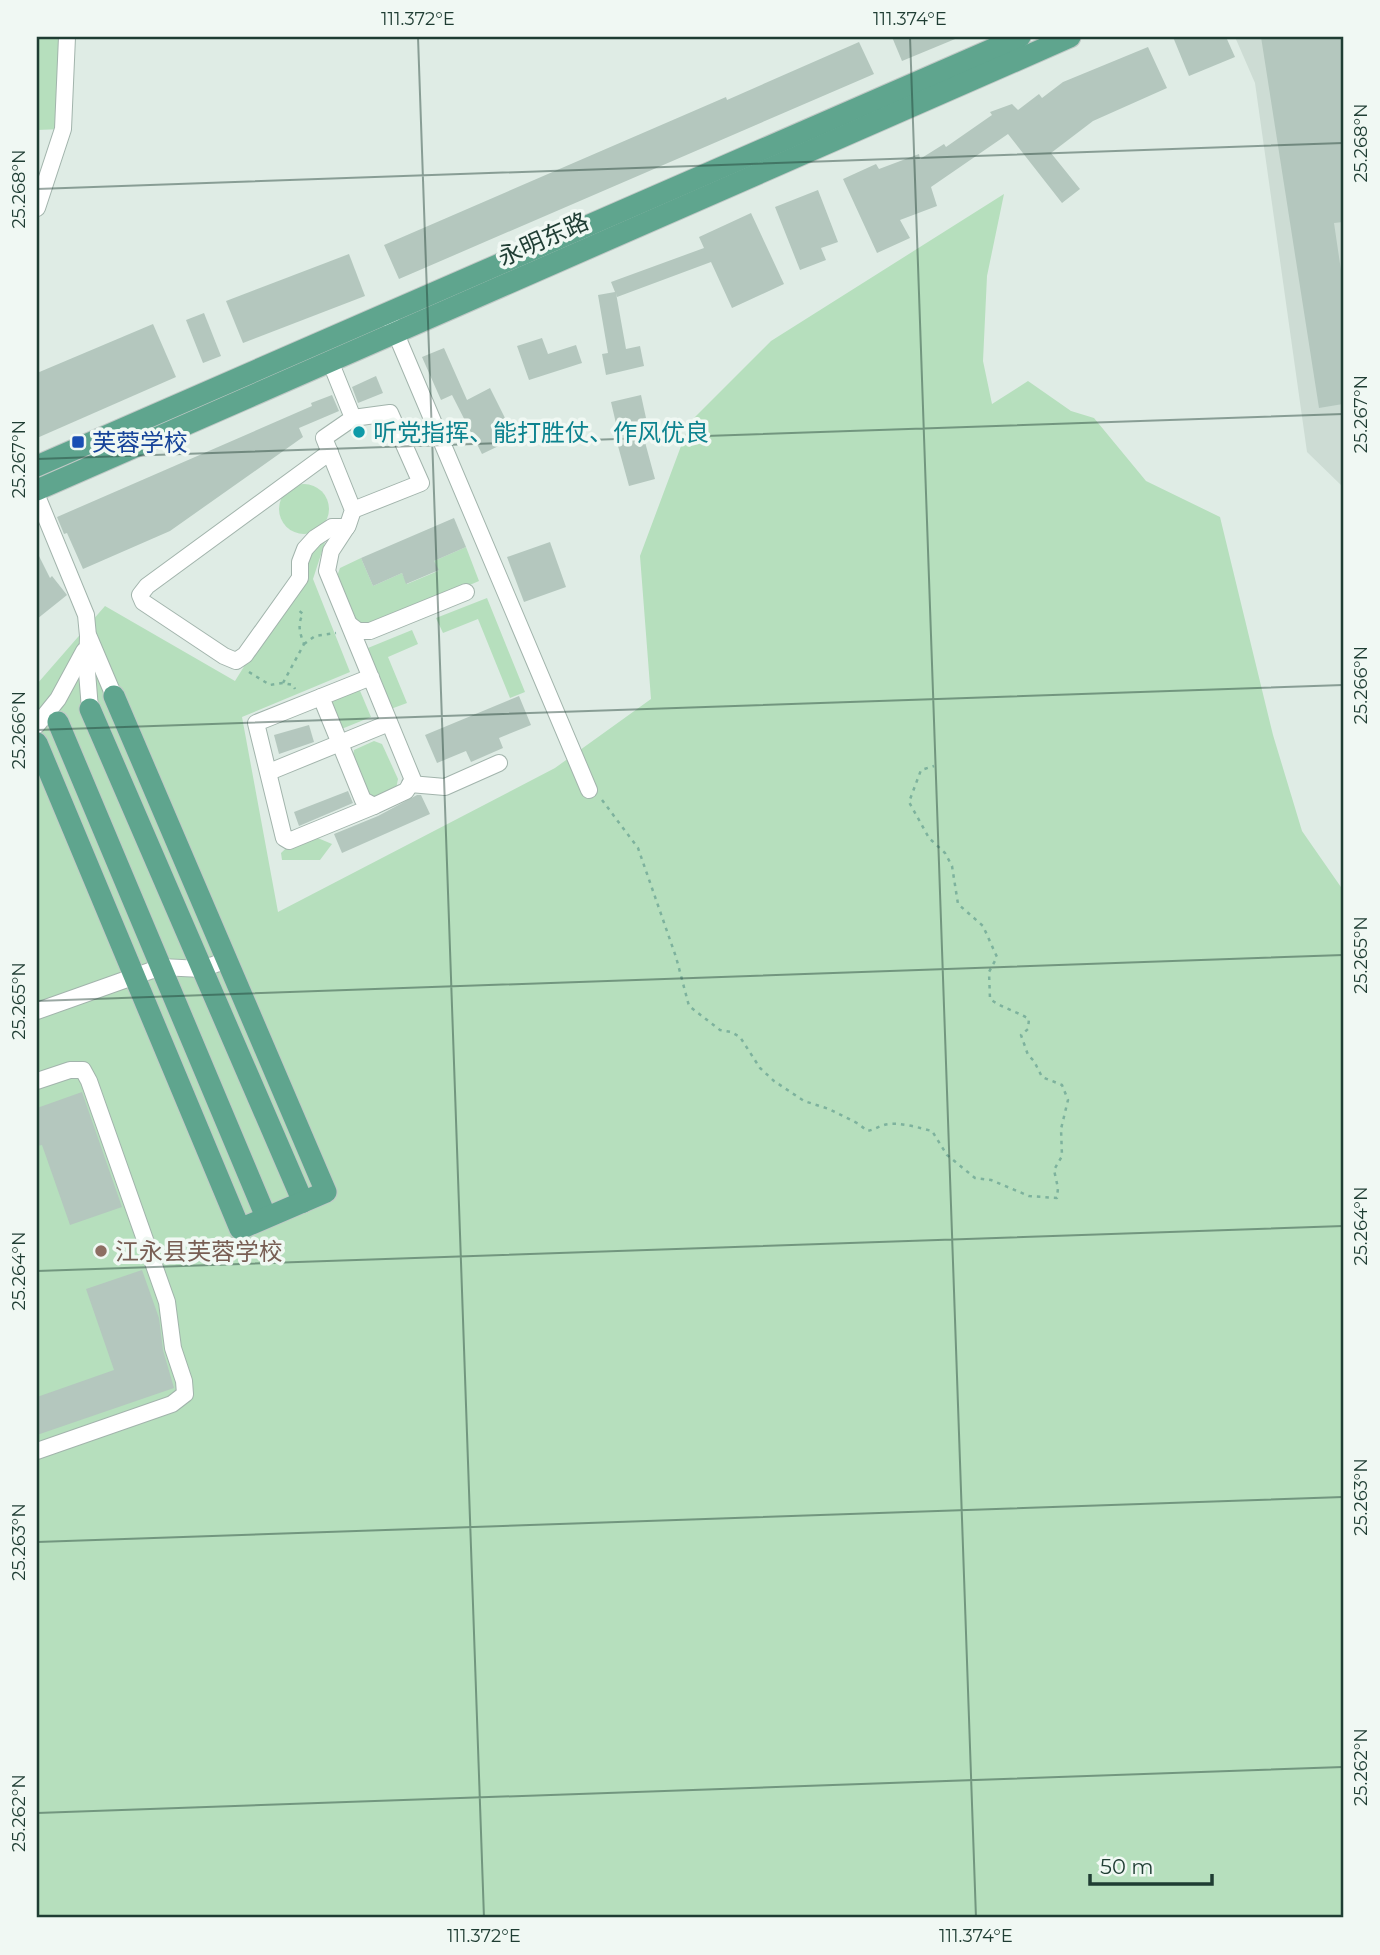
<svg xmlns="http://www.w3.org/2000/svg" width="1380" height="1955" font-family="Montserrat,'Noto Sans SC',sans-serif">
<rect width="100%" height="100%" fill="#dfece5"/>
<!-- built -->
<path fill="#cddcd4" d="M1235,37H1343V487L1307,452L1255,83Z"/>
<!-- green -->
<g fill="#b6dfbd">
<path d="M37,37H67L63,129L37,130Z"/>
<path d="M1004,194L987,276L983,361L992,404L1028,381L1071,411L1094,418L1146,481L1220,517L1273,735L1302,831L1343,890V1918H37V684L105,606L235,681L288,596L300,562L327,536L313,579L350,672L242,717L278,912L555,768L651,699L640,556L690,422L771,341Z"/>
<circle cx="304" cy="509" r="25"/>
<path d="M466,547L479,581L377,625L352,624L336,579L340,568L361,558L373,586L402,573L407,584L438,571L434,561Z"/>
<path d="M487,598L525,692L510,698L478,619L443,633L436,618Z"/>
<path d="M412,630L418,644L388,657L407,703L388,710L363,650Z"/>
<path d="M358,686L371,717L339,730L327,700Z"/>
<path d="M374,741L382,744L398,779L396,789L374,798L366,795L352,760L354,750Z"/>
<path d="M313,836L332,844L320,860H282L281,853L296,839Z"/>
</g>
<!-- building -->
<g fill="#b4c7be">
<path d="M892,37H960L902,61Z"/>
<path d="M1173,37H1226L1235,57L1189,76Z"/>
<path d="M1261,37H1343V222L1334,223L1343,284V404L1319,408Z"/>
<path d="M859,42L874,74L399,279L384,245L726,97L727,100Z"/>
<path d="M1148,47L1167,88L1093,121L1051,153L1080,189L1062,203L1008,134L931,187L937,206L900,220L910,238L877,253L843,179L876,164L879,169L919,154L920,159L944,144L946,147L992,115L990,112L1012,104L1018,110L1039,94L1042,98L1063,82Z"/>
<path d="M818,190L838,242L821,248L826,260L800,270L775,207Z"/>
<path d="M751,213L784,284L732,308L711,262L617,297L616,293L626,349L640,346L644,366L606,375L602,354L608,353L598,295L615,292L611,282L704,248L699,237Z"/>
<path d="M349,254L365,296L243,343L226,301Z"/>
<path d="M204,313L221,356L203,363L186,320Z"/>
<path d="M153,324L176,377L37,438V373Z"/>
<path d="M542,338L548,354L576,345L582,363L529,380L517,346Z"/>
<path d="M444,348L467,400L490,388L515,438L482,454L452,395L441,400L422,357Z"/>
<path d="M376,376L383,393L358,403L352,387Z"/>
<path d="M332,395L339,411L299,428L303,437L170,531L83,569L67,533L64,534L57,517L312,406L311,403Z"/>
<path d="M641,395L646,418L639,420L655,479L629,486L618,446L621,445L611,402Z"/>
<path d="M454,518L466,547L434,561L439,570L406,584L402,573L373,586L361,558Z"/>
<path d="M550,542L566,587L524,602L507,557Z"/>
<path d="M37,552L50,578L52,576L67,595L37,619Z"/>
<path d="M519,696L531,725L499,738L503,748L471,762L466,751L437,763L425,735Z"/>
<path d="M309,725L314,742L279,754L274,735Z"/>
<path d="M348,791L353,803L299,826L294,812Z"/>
<path d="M417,795H421L430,814L342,853L334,834L378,816Z"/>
<path d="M82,1092L122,1207L70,1225L42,1145L37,1146V1108Z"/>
<path d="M142,1270L159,1318L163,1350L174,1388L37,1435V1397L114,1370L86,1289Z"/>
</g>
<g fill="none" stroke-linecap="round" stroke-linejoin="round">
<!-- minor casing -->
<g stroke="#a2b4ac" stroke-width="18">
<g id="minor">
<path d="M37,208L63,129L67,37"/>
<path d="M391,322L589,790"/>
<path d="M330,361L353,418L324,438L353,510L348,525L331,551L327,571L413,780L406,791L374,806L363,800L321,697L371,677"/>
<path d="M330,452L147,586L140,595L143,602L224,656L236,661L245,655L300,578V562L305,549L315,538L332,527H347"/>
<path d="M37,496L86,615L88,636L87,672L90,709"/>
<path d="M353,510L421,483L390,413L353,418"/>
<path d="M350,625L358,631H370L466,592"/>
<path d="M89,637L114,696"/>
<path d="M321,697L256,723L284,838L289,841L374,806"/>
<path d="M37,725L58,699L84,651"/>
<path d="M269,772L389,723"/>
<path d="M410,784L445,787L499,763"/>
<path d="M37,1011L161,967L202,969L227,960"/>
<path d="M37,1081L70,1070H83L89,1081L167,1302L173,1348L184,1381L185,1394L172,1404L37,1451"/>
</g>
</g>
<!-- major casing -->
<g stroke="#c0c9c6" stroke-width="23">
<g id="major">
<path d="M37,466L1020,37"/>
<path d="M37,490L1070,37"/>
<path d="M90,709L303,1202"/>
<path d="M58,722L266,1217"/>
<path d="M37,743L240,1229L326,1192L114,696"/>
</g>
</g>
<!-- path -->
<g stroke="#7db29d" stroke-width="2.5" stroke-dasharray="3.5 5" stroke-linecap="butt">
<path d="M304,644L315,636L336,633"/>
<path d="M249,672L270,685L283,683L293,685L295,689"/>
<path d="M283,683L304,644C300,634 297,624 303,614L296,608"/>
<path d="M602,800L638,848L676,957L689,1006L720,1030L731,1032L740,1037L760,1068L774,1081L804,1101L829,1109L859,1124L867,1131C874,1130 877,1127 884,1125C897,1121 920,1128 932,1131L947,1155L975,1178L991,1180L1029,1196L1057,1198L1058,1188L1054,1170L1062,1156L1061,1129L1068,1100L1062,1085L1042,1077L1034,1061L1028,1055L1021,1035L1028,1029L1029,1019C1016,1011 1002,1008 990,999L989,972L997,957L983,926L958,904L952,866L945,853L929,838L909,802L921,770L934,766"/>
</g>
<!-- minor -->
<use href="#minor" stroke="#fff" stroke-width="16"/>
<!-- major -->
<use href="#major" stroke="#5fa58e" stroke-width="21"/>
</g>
<!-- ticks -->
<path fill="none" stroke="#1f3d33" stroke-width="2" stroke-opacity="0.45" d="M418,37L484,1918M910,37L976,1918M37,189L1343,143M37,459L1343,414M37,730L1343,685M37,1001L1343,955M37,1271L1343,1226M37,1542L1343,1497M37,1813L1343,1767"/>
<!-- markers -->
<circle fill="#0f9aa8" stroke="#f0f8f3" stroke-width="2.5" cx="359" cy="432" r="7"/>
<rect fill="#1a4fb4" stroke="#f0f8f3" stroke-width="2.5" x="71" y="435" width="14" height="14" rx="3.5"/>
<circle fill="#8d6e63" stroke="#f0f8f3" stroke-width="2.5" cx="101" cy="1251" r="7"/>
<g text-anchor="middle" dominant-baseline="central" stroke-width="7" stroke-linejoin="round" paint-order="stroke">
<!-- street labels -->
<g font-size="24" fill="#1f3d33" stroke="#f0f8f3">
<text transform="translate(543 239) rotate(-24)">永明东路</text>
</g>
<!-- culture labels -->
<g font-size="24" fill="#0d838f" stroke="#f0f8f3" text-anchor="start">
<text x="373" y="432">听党指挥、能打胜仗、作风优良</text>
</g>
<!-- transit labels -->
<g font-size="24" fill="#164399" stroke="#f0f8f3" text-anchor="start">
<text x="92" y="442">芙蓉学校</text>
</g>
<!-- education labels -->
<g font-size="24" fill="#785e54" stroke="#f0f8f3" text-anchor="start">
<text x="115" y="1251">江永县芙蓉学校</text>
</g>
</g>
<!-- border -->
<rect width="1380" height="1955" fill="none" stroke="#f0f8f3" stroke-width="77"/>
<!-- scale -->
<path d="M1090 1874v10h122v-10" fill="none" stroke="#1f3d33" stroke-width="3.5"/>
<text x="1100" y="1874" font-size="21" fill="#1f3d33" stroke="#f0f8f3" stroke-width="5" paint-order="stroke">50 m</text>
<rect x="38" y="38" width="1304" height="1878" fill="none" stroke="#1f3d33" stroke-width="2.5"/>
<g font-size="18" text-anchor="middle" fill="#1f3d33">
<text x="418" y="25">111.372°E</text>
<text x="910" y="25">111.374°E</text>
<text transform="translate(1361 143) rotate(-90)" y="6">25.268°N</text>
<text transform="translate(19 189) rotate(-90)" y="6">25.268°N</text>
<text transform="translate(1361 414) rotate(-90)" y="6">25.267°N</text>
<text transform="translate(19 459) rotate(-90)" y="6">25.267°N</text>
<text transform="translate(1361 685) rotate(-90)" y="6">25.266°N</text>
<text transform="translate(19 730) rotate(-90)" y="6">25.266°N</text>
<text transform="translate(1361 955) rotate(-90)" y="6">25.265°N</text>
<text transform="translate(19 1001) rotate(-90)" y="6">25.265°N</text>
<text transform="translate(1361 1226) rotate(-90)" y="6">25.264°N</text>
<text transform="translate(19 1271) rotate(-90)" y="6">25.264°N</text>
<text transform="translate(1361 1497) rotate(-90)" y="6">25.263°N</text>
<text transform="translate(19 1542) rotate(-90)" y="6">25.263°N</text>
<text transform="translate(1361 1767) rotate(-90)" y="6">25.262°N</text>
<text transform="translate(19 1813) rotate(-90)" y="6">25.262°N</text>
<text x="484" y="1942">111.372°E</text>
<text x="976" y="1942">111.374°E</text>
</g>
</svg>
